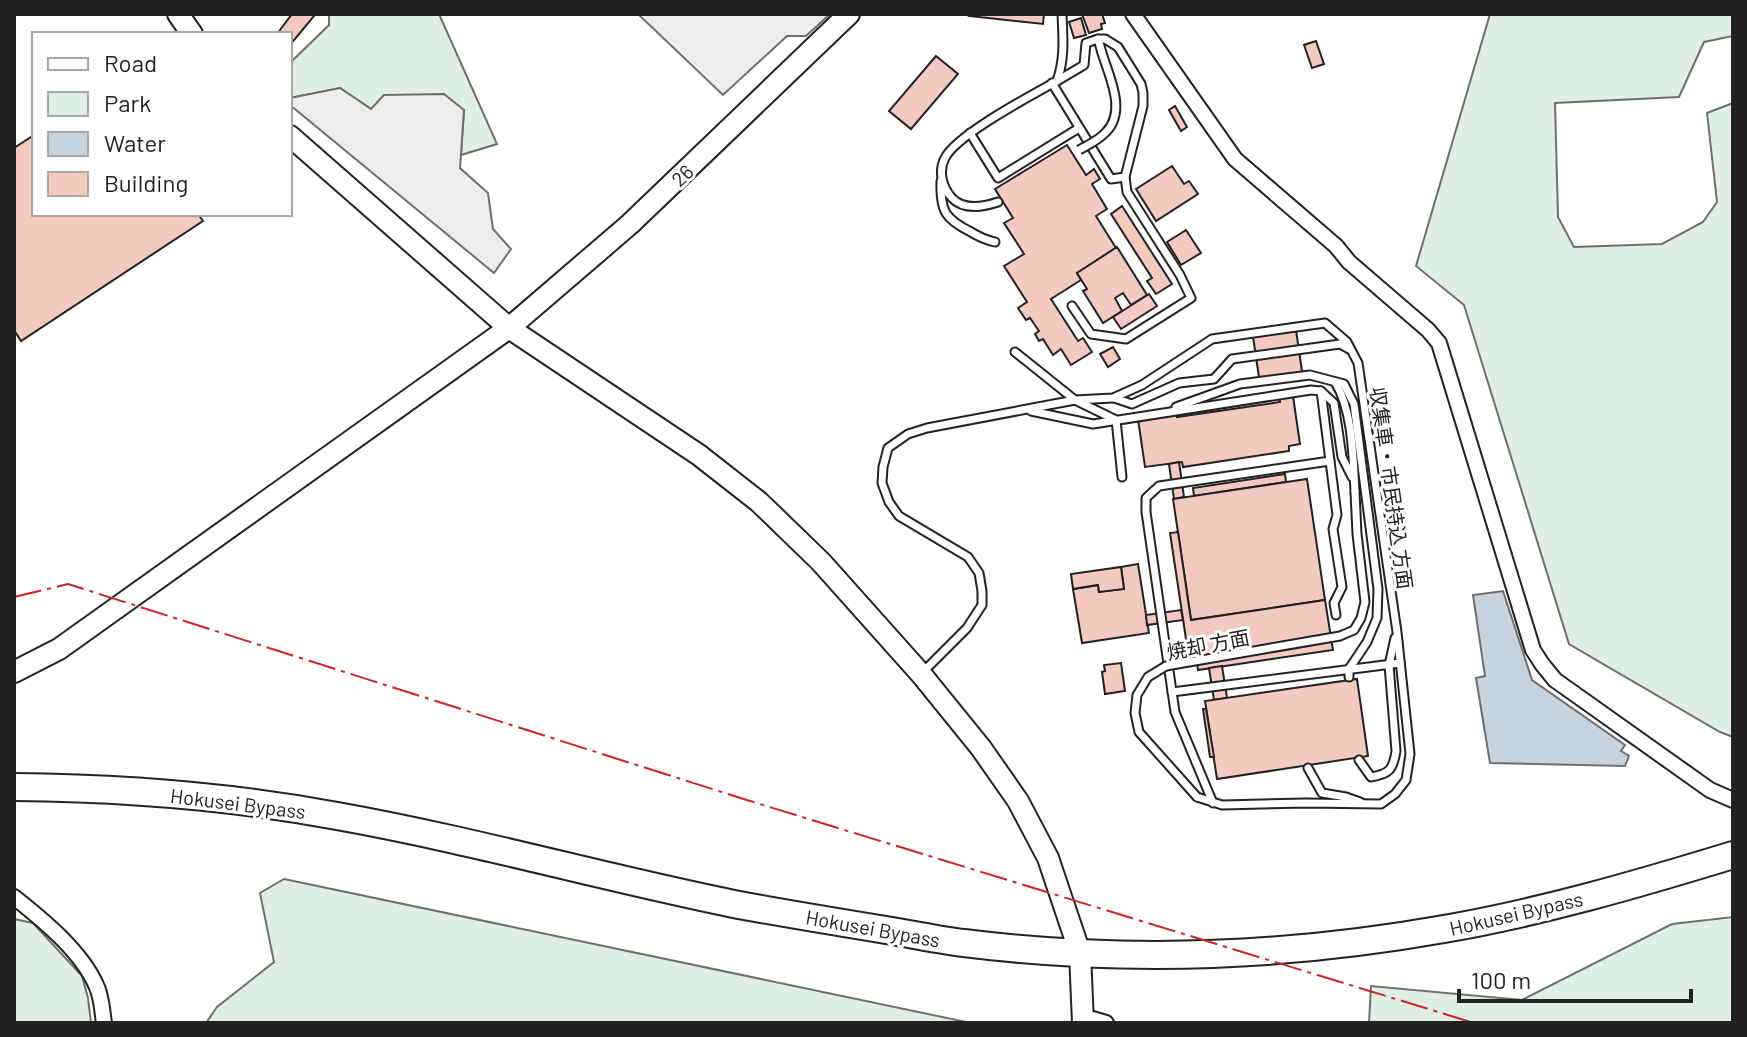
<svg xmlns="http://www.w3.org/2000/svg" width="1747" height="1037" font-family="Barlow,'Noto Sans JP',sans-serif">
<rect width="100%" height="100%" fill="#fff"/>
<!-- green -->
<g fill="#e0efe3" stroke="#6f6f6f" stroke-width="2">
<path d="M329,14H439L497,144L461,155L464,110L371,109L340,88L290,98V63L329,25Z"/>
<path d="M1490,14H1733V36L1704,42L1679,97L1555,103L1558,217L1574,247L1662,244L1703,222L1717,202L1707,113L1733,103V737L1720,732L1569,644L1464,305L1416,266Z"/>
<path d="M284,879L971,1023H206L217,1007L274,962L260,893Z"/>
<path d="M1733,917V1023H1369L1371,986L1522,1000L1672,924Z"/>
<path d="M14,919L33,923L82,976L88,998L91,1023H14Z"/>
</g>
<!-- parking -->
<g fill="#ededed" stroke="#6f6f6f" stroke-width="2">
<path d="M638,14H830L806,36H787L723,95Z"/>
<path d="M340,88L371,109L384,95L444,94L464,110L460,168L488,193L493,229L511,249L494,273L290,105V98Z"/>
</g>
<!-- water -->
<path fill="#c7d3dd" stroke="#6f6f6f" stroke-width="2" d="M1503,591L1532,680L1625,745L1621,751L1629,756L1625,766L1490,763L1476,678L1485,676L1473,595Z"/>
<!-- building -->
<g fill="#f3c9c0" stroke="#222" stroke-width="2">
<path d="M311,14L314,16L290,45V34H277L292,14Z"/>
<path d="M970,14H1044L1043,24L969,16Z"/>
<path d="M1082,14H1102L1105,23L1101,24L1102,29L1089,33Z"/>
<path d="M1081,18L1086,35L1074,38L1069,22Z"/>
<path d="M1316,41L1324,64L1312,68L1304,45Z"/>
<path d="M936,56L958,74L911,129L889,111Z"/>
<path d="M1175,106L1187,127L1181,131L1169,110Z"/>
<path d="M34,135V214H198L203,221L21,341L14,330V148Z"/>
<path d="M1067,145L1086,175L1094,169L1100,179L1092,184L1107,209L1096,216L1116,248L1077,273L1081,280L1051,299L1078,341L1083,338L1092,352L1071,365L1061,349L1053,355L1043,339L1039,341L1035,334L1039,331L1030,318L1026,320L1018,308L1027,302L1004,266L1024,254L1004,223L1013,218L995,189Z"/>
<path d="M1172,166L1184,184L1189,181L1198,194L1156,221L1136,189Z"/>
<path d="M1122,206L1172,284L1156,294L1147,281L1152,278L1111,214Z"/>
<path d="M1186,230L1201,253L1181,265L1167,242Z"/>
<path d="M1117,247L1147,295L1131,305L1123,293L1115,298L1122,311L1103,323L1083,291L1087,289L1077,273Z"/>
<path d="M1149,294L1157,306L1121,329L1113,317Z"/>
<path d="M1295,323L1303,378L1260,384L1252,330Z"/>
<path d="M1113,347L1120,359L1108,367L1100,354Z"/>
<path d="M1293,396L1300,444L1289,446V451L1183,467L1182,462L1145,467L1138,419L1177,413V417L1280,402L1279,398Z"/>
<path d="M1179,462L1184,497L1174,499L1169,464Z"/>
<path d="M1285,474L1286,482L1194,496L1193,488Z"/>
<path d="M1307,479L1325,600L1191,620L1173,499Z"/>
<path d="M1178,532L1191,620L1325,600L1333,650L1198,670L1193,638L1186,639L1170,533Z"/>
<path d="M1138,564L1149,633L1082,643L1073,589L1098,585L1099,592L1124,589L1121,567Z"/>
<path d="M1121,567L1124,589L1099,592L1098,585L1073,589L1071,574Z"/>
<path d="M1181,610L1183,620L1147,625L1146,615Z"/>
<path d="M1121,663L1125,691L1105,694L1102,672L1105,671L1104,665Z"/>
<path d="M1222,666L1227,698L1214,700L1209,668Z"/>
<path d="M1357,679L1368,756L1217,779L1205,701Z"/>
<path d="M1203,709H1206L1214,757H1210Z"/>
</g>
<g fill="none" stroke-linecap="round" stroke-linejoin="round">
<!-- lane casing -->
<g stroke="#222" stroke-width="11">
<g id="lane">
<path d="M1057,81L1084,65L1086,43L1098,39L1102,53"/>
<path d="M1052,83L1111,179L1125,177"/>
<path d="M970,133L998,178L1079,128"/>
<path d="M941,181C940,211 945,219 971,232C979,237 986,240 995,242"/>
<path d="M998,202C983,207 964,211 952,198C942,187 938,171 945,158C956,135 1032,95 1057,81C1065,58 1063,38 1062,14"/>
<path d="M1072,306L1091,334L1126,339L1191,298L1180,275L1127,192L1125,177L1143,106V93L1141,84L1118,47L1105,39H1098"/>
<path d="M1015,352L1075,400L1116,420L1122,477"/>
<path d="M1335,382C1353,411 1353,458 1355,492"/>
<path d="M1321,391L1334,403L1342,457L1352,477"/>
<path d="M1114,398L1132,404L1179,383L1214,379L1232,359L1340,344L1349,349"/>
<path d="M1176,407L1240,384L1310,375L1344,384L1354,404L1378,589L1377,618L1367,642L1349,669V677"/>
<path d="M1031,411L1093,424L1311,390L1321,391L1330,461L1159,486L1146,498V512L1175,712L1213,803"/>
<path d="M1330,461L1337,515L1333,529L1342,587L1334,603L1336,615"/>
<path d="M923,672L967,628L982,605V591L979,573L968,557L899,516L889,502L882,483L883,467L888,448L908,434L927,428L1075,400L1113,398L1142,385L1212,339L1325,323L1347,342L1358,363L1397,632L1410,754L1406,780L1395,794L1381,804L1305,803L1222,805L1197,797"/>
<path d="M1172,692L1400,663"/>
<path d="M1359,760L1371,777C1389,774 1393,770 1396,751L1389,665L1395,638"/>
<path d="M1308,768L1322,793L1346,797L1360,802"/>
</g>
</g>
<!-- street casing -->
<g stroke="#222" stroke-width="18">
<g id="street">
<path d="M1133,14L1235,159L1336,246L1349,262L1428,330L1439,343L1533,650L1542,664L1555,680L1710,790L1733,800"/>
<path d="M14,897C43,920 81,951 96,985C102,997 102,1011 104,1023"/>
<path d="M1082,1016L1106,1023"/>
</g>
</g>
<!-- secondary casing -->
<g stroke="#222" stroke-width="24">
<g id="secondary">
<path d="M178,14L192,34"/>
<path d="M290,136L509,328L630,224L849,14"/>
<path d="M14,672L59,649L509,328L699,455L759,502L821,562L921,674L981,748L1018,801L1048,858L1080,953L1083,1023"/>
</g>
</g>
<!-- highway casing -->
<g stroke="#222" stroke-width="30">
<path id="highway" d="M14,787C122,788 230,796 337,816C472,840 605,878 739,905C788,914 837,922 886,930C912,934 938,940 964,943C1123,963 1286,957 1444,929C1542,912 1638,884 1733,855"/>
</g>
<!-- lane -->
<use href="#lane" stroke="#fff" stroke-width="7"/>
<!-- street -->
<use href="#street" stroke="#fff" stroke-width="14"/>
<!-- secondary -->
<use href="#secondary" stroke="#fff" stroke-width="20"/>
<!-- highway -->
<use href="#highway" stroke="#fff" stroke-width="26"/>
<!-- lane-bridge casing -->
<g stroke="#222" stroke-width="11" stroke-linecap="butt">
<g id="lane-bridge">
<path d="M1079,150C1088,145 1099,140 1106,132C1127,111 1109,76 1102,53"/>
<path d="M1197,797L1139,732L1135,713L1137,695L1148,677L1166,666L1340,636L1354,630L1361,618L1365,602L1357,534L1355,492"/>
</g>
</g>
<!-- lane-bridge -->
<use href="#lane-bridge" stroke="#fff" stroke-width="7"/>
<!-- power -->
<path stroke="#c62828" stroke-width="2" stroke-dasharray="28 6 4 6" stroke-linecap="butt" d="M14,597L68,584L750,801L1474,1023"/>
</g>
<g text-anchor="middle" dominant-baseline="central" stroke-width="6" stroke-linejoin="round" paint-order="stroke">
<!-- street labels -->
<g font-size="20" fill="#222" stroke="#fff">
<text transform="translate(682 175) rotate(-43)">26</text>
<text transform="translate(1392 488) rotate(82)">収集車・市民持込 方面</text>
<text transform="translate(1208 644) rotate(-11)">焼却 方面</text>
<text transform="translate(238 803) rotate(7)">Hokusei Bypass</text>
<text transform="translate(1516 913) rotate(-13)">Hokusei Bypass</text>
<text transform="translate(873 928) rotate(10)">Hokusei Bypass</text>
</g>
</g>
<!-- border -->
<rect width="1747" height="1037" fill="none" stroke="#222222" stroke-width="32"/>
<!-- legend -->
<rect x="32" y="32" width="260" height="184" fill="#ffffff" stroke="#a7a7a7" stroke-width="2"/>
<rect x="48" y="58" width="40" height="12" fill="#ffffff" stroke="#a7a7a7" stroke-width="2"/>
<text x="104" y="72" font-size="24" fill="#222222">Road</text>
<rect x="48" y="92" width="40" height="24" fill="#e0efe3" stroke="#a7a7a7" stroke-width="2"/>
<text x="104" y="112" font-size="24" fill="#222222">Park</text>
<rect x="48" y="132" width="40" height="24" fill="#c7d3dd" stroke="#a7a7a7" stroke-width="2"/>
<text x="104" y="152" font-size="24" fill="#222222">Water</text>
<rect x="48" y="172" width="40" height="24" fill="#f3c9c0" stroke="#a7a7a7" stroke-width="2"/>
<text x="104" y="192" font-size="24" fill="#222222">Building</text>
<!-- scale -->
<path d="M1459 989v12h232v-12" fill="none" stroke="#222222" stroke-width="4"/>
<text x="1471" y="989" font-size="24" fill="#222222" stroke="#ffffff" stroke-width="6" paint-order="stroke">100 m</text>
</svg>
